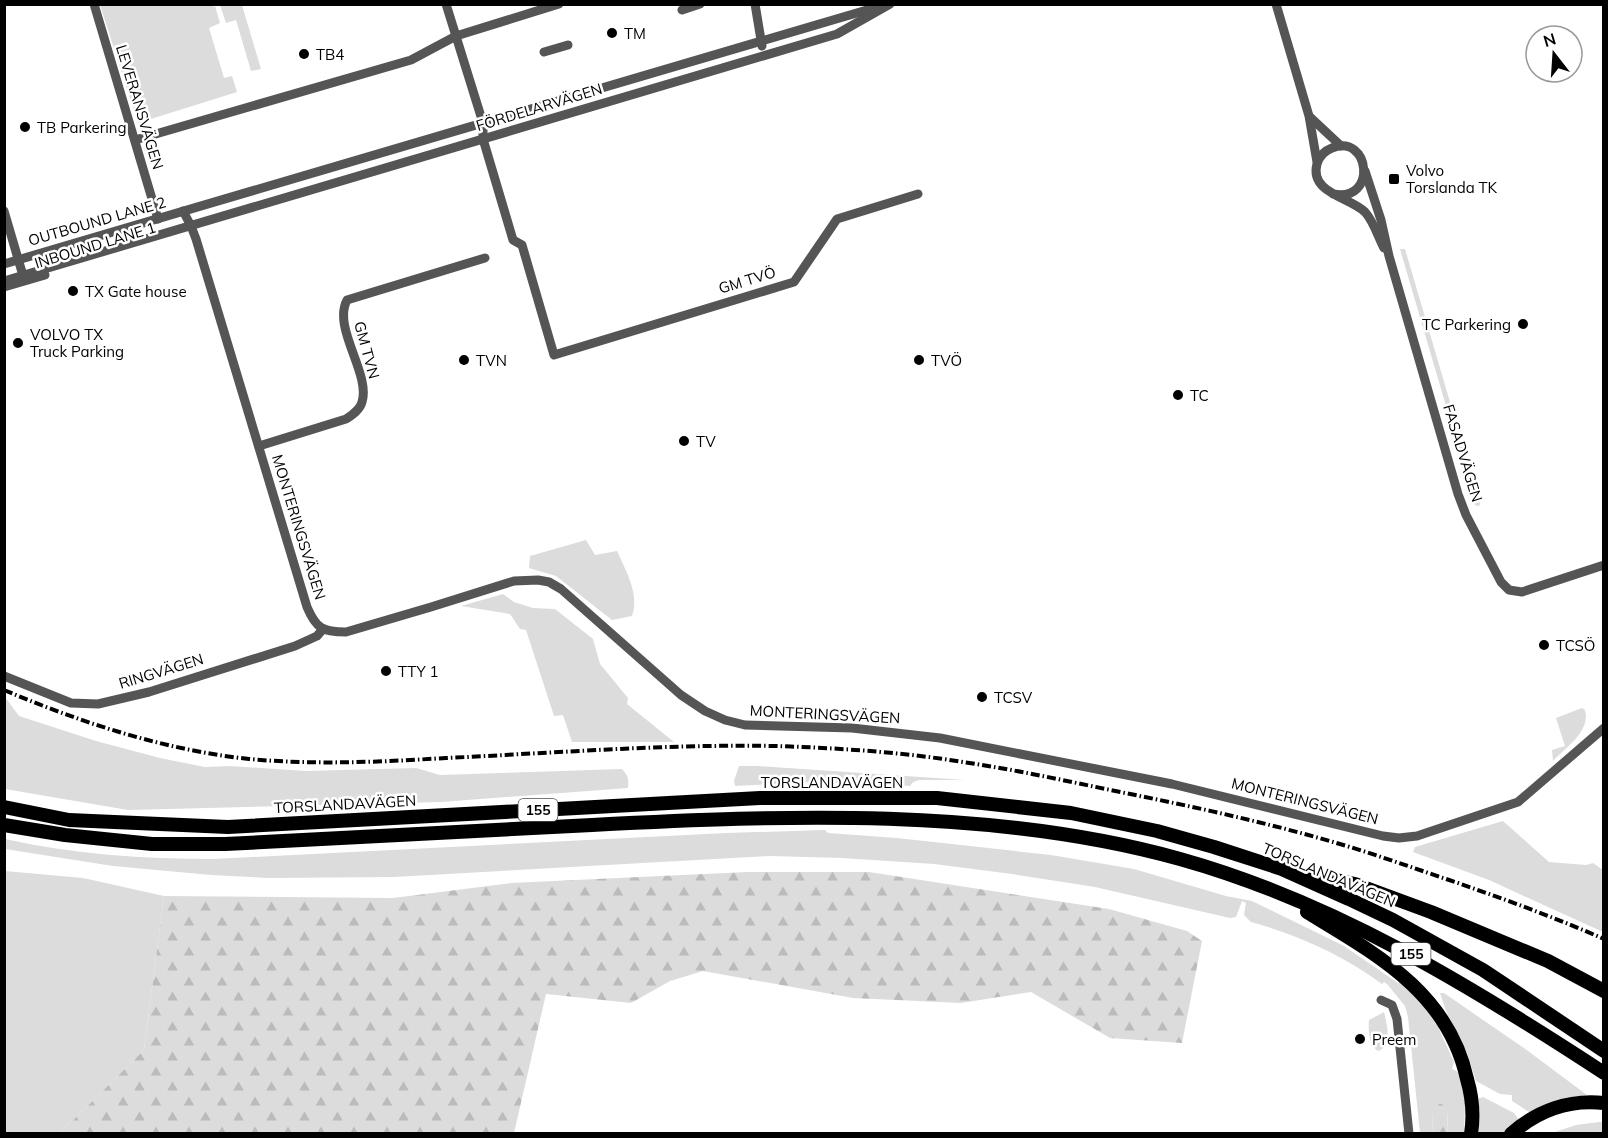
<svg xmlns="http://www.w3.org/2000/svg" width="1608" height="1138" font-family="Mulish,sans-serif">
<defs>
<pattern id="forest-firs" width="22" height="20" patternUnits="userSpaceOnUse" patternTransform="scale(1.5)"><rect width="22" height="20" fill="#dcdcdc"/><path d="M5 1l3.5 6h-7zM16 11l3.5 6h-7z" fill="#bbb"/></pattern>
</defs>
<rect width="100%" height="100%" fill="#fff"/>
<!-- grass -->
<g fill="#dcdcdc">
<path d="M100,5H212L213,7L215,6L220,23L209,28L224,78L232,76L237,92L138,123Z"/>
<path d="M220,5H242L261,69L251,71L236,20L226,23Z"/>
<path d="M1400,249H1405L1480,504L1479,506L1475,505Z"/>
<path d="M586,540L595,555L617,551C626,571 640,595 632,616L612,620L556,576L529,568L530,556Z"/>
<path d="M503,594L514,602L533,608L555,609L593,639L600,664L628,698L627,704L674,742H572L563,715L554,716L526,630L520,629L510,614L461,606Z"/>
<path d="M5,697L19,716L96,741L160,758L205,767L230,766L306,771L416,768L440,775L622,769C628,775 629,780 628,788L441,802L128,810L5,789Z"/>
<path d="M1582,708L1585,710C1591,731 1566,747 1553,761L1552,750L1565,746L1556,718Z"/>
<path d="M739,766H757L965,780H919L913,782L910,786L813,782L735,786L734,781Z"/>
<path d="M1503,821L1549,862L1586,865L1593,863L1603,870V932L1489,880L1413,852L1415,847Z"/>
<path d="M825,830L828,833L897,838L1051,855L1134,869L1226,896L1252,901L1344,946L1398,983H1402L1421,1002L1438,1027L1454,1062L1452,1069L1460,1073L1465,1102L1464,1133H1447L1448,1113H1432L1433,1133H1420L1408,1017L1405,1006L1387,984L1384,982L1382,984C1343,955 1298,935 1251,922L1244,915L1246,903L1242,901L1236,917L1230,918L1095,887L1012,874L934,864L842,858L769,856L394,877L268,878L211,875L113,866L5,849V839C72,854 144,859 213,859L726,833Z"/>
<path d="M5,871L83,878L164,896L144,1050L60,1133L5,1134Z"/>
<path d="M1440,993H1444L1528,1051L1587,1095L1565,1098L1529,1112L1512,1101V1095L1500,1094L1476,1081L1467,1053L1446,1011Z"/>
<path d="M1384,1012C1387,1025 1393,1046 1378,1051C1369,1045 1368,1030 1369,1020Z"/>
<path d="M1483,1097L1514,1113L1519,1120L1502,1133H1477V1099Z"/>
<path d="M1599,1122H1603V1133H1552L1576,1125Z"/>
</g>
<!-- forest -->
<g fill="url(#forest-firs)">
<path d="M747,872H869L1109,909L1187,931L1202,941L1182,1043L1110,1038L1031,992L961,1003L853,998L703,971L670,981L631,1003L546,994L514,1133H60L144,1050L164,896L393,898L511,883Z"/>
<path d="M1437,1104H1442L1448,1110L1447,1133H1433L1432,1113Z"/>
</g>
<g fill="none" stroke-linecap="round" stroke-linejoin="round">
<!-- minor -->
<g stroke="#555" stroke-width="9">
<path d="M94,4L158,219"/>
<path d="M446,4L483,123V139L513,240L522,245L554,355L794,282L837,219L918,194"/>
<path d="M755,4L762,46"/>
<path d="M1276,4L1309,116L1317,162"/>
<path d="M682,10L700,4"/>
<path d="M544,52L568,45"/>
<path d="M1310,117L1341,146"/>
<path d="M135,140L411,60L456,36L559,4"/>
<path d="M1365,171L1381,220L1389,256L1458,494L1466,515L1501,582L1509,590L1522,592L1604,565"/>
<path d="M1333,194C1378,203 1370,133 1332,148C1324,151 1319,157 1317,164C1309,193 1350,197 1365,212C1374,222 1378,237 1384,248"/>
<path d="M4,211L24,279"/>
<path d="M183,211L191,226L196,239L307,607C316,628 322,632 346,632L431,607L514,581L538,580L549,582L561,589L681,695L705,711L725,720L745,725L852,728L940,738L1172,784L1383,836L1399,838L1417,836L1518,802L1604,728"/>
<path d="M4,264L877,7"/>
<path d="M4,281L837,34L890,4"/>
<path d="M4,287L45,275"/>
<path d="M259,446L346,419C352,415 360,410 362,402C371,374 332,328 347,300L485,258"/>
<path d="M4,676L71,703L98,704L149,692L295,646L317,636L323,629"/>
<path d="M1381,1000L1392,1005L1397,1019L1409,1134"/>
</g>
<!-- primary -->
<g stroke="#000" stroke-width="14">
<path d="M4,807L69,820L228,827L760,798H937L1071,813L1157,831L1214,847L1282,869L1349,899L1393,920L1483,970L1604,1051"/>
<path d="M4,825L65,835L152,844H225C347,838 470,831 592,825C784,815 994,807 1180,859C1334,902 1471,986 1604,1073"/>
<path d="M1308,874L1355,884L1431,912L1548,961L1604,991"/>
<path d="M1307,912C1376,954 1448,992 1467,1079C1472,1096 1474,1115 1471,1134"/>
<path d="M1511,1134C1537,1111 1569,1099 1604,1103"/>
</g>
<!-- rail -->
<path stroke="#000" stroke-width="4" stroke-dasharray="9 3 1.5 3" stroke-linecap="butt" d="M4,690C82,723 165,750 249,759C315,765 380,762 446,758C555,753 665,744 775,746C838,748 901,752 963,762C1018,770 1071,782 1125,793C1195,807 1264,822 1333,842C1375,854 1416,869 1458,883C1507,900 1556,918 1604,939"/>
</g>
<!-- markers -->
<g fill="#000" stroke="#fff" stroke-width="2">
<circle cx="612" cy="33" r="6"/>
<circle cx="304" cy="54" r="6"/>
<circle cx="25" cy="127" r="6"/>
<rect x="1388" y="173" width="12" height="12" rx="3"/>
<circle cx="73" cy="291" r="6"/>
<circle cx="1523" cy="324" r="6"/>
<circle cx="18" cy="343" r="6"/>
<circle cx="464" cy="360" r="6"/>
<circle cx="919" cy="360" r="6"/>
<circle cx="1178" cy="395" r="6"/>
<circle cx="684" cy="441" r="6"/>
<circle cx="1544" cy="645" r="6"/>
<circle cx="386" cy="671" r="6"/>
<circle cx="982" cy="697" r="6"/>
<circle cx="1360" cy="1039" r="6"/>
</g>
<g text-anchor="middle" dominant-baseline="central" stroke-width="5" stroke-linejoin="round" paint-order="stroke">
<!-- shield labels -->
<g fill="#fff" stroke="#4c4c4c" stroke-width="1.5">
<rect x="518.5" y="799" width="39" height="22" rx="4.5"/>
<rect x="1391.5" y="943" width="39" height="22" rx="4.5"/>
</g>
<g font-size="14" font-weight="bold" fill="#000">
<text x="538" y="810">155</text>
<text x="1411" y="954">155</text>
</g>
<!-- poi labels -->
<g font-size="15" fill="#000" stroke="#fff" text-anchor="start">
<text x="624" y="33">TM</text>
<text x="316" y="54">TB4</text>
<text x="37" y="127">TB Parkering</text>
<text x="1406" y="170">Volvo<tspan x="1406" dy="17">Torslanda TK</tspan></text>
<text x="85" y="291">TX Gate house</text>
<text x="1511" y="324" text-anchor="end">TC Parkering</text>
<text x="30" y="334">VOLVO TX<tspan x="30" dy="17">Truck Parking</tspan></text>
<text x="476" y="360">TVN</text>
<text x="931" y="360">TVÖ</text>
<text x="1190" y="395">TC</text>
<text x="696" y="441">TV</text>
<text x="1556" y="645">TCSÖ</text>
<text x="398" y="671">TTY 1</text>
<text x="994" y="697">TCSV</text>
<text x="1372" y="1039">Preem</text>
</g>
<!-- street labels -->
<g font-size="15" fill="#000" stroke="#fff">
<text transform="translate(140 107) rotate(73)">LEVERANSVÄGEN</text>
<text transform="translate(539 107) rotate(-17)">FÖRDELARVÄGEN</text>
<text transform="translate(97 221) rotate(-16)">OUTBOUND LANE 2</text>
<text transform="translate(95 245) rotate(-17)">INBOUND LANE 1</text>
<text transform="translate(747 280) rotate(-17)">GM TVÖ</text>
<text transform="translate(367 350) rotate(75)">GM TVN</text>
<text transform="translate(1463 453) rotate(73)">FASADVÄGEN</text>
<text transform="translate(299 527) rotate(73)">MONTERINGSVÄGEN</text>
<text transform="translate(161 671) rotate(-17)">RINGVÄGEN</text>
<text transform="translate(825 714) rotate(3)">MONTERINGSVÄGEN</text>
<text x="832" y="782">TORSLANDAVÄGEN</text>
<text transform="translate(1305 801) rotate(14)">MONTERINGSVÄGEN</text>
<text transform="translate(345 804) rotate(-3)">TORSLANDAVÄGEN</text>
<text transform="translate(1329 875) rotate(23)">TORSLANDAVÄGEN</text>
</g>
</g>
<!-- border -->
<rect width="1608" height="1138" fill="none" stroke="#000000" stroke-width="12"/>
<!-- north arrow -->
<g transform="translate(1554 54) rotate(343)"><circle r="28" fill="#ffffff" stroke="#999999" stroke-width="1.5"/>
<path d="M0-4.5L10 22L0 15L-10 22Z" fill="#000000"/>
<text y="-9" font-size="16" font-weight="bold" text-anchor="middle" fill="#000000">N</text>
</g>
</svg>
